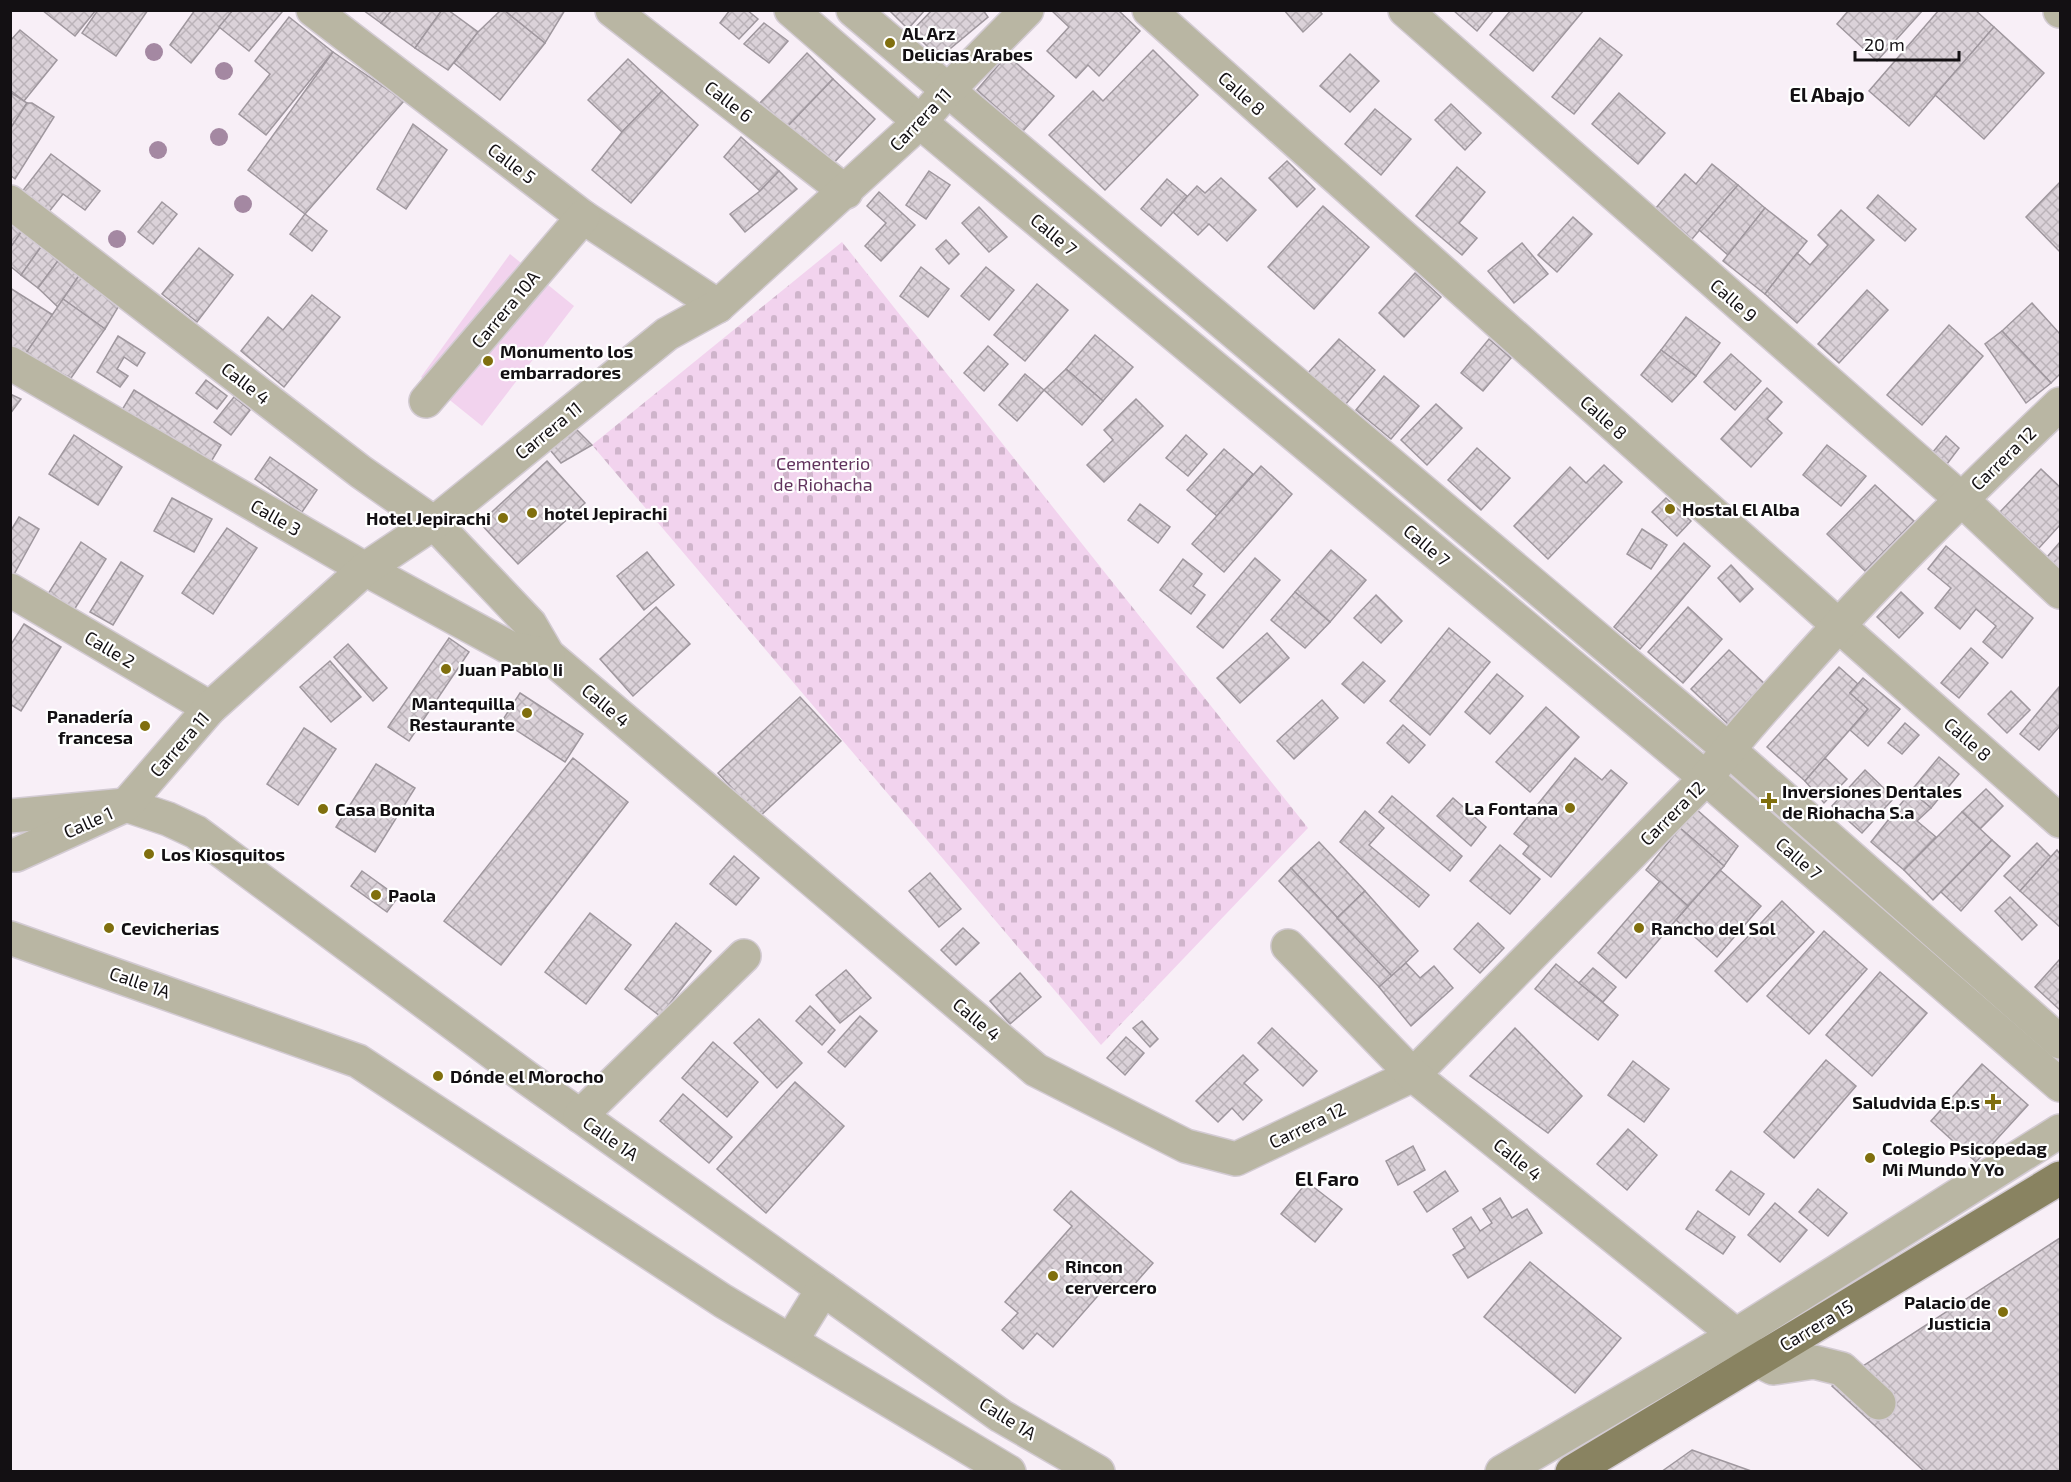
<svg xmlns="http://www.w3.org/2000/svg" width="2071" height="1482" font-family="'Exo 2',sans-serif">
<defs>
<pattern id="cemetery-stones" width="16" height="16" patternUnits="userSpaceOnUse" patternTransform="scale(1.5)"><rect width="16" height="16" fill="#f2d3ee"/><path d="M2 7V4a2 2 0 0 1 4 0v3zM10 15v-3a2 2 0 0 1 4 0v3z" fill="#cfb4cb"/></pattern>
<pattern id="building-cross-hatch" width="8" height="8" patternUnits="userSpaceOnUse" patternTransform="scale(1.5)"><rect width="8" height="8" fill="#dbd2d9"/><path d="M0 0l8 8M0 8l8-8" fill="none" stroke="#bbb3b9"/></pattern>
</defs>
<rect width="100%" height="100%" fill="#f8eff7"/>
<!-- cemetery -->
<path fill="url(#cemetery-stones)" d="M842,242L1308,828L1101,1045L592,445Z"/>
<!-- pitch -->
<path fill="#f2d3ee" d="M510,254L574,306L482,426L421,377Z"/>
<!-- building -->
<g fill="url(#building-cross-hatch)" stroke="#9f979e" stroke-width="1.5">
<path d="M42,10H96L75,36Z"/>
<path d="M98,10H148L116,56L82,33Z"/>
<path d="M195,10H234L191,63L170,45Z"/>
<path d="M233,10H280L282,12L249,51L219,27Z"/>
<path d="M363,10H392L381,23Z"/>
<path d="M392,10H442L415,48L381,23Z"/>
<path d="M442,10H448L478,32L448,70L415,48Z"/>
<path d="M501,10H504L545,43L500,100L454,63L478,32Z"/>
<path d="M504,10H565L545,43Z"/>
<path d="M730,10H747L758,19L739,39L720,23Z"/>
<path d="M889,10H925L908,29Z"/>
<path d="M932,10H983L988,17L939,58L912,31Z"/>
<path d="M1051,10H1118L1140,31L1099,76L1088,65L1076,78L1047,51L1069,27Z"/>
<path d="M1284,10H1319L1322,14L1303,32Z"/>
<path d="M1453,10H1494L1477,31Z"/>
<path d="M1511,10H1584L1533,71L1490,35Z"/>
<path d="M1849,10H1923L1877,61L1837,24Z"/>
<path d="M1939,10H1975L1994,27L1909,126L1869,91Z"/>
<path d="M289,17L333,52L266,135L239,114L270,74L255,61Z"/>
<path d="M764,23L788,41L769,63L744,44Z"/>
<path d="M1994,27L2044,73L1984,139L1935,95Z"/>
<path d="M20,30L57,60L24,101L10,90V41Z"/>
<path d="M1600,38L1622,55L1574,114L1552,97Z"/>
<path d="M1153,50L1198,95L1105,190L1049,135L1093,91L1103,101Z"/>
<path d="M333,52L404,101L305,214L248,170Z"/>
<path d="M807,53L833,79L786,128L759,104Z"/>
<path d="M1350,54L1379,81L1350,112L1320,86Z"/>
<path d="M1007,55L1054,96L1023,131L977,90Z"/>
<path d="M628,59L662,91L622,132L588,100Z"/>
<path d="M833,79L875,119L828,169L786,128Z"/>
<path d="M662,91L698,125L631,203L592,170L622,132Z"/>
<path d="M10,92L27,103L10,129Z"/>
<path d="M1619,93L1665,133L1638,164L1592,124Z"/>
<path d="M27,103H32L54,117L15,179L10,175V129Z"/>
<path d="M1451,104L1481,133L1465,150L1435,120Z"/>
<path d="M1375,109L1411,139L1381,175L1345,144Z"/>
<path d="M413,124L447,150L406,209L377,189Z"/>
<path d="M741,137L779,171L760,191L724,157Z"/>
<path d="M51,154L100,191L85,210L63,194L48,213L21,193Z"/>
<path d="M1287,161L1315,189L1297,207L1269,178Z"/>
<path d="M1712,164L1738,185L1692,239L1656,208L1685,174L1696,184Z"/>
<path d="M1457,167L1485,192L1459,223L1477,238L1462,255L1416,216Z"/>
<path d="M779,171L797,189L745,232L730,214L760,191Z"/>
<path d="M929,171L950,185L926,219L906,205Z"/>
<path d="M1221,178L1256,210L1227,241L1209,224L1198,235L1173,212L1197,186L1205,193Z"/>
<path d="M1167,179L1187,196L1161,226L1141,209Z"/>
<path d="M2060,182V252L2026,217Z"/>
<path d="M1738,185L1765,208L1728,255L1699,230Z"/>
<path d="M879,192L915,225L881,261L865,246L886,223L867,206Z"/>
<path d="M1878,195L1916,229L1905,241L1867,208Z"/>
<path d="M162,202L177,214L153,244L138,232Z"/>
<path d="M1323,206L1369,247L1314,309L1268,267Z"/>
<path d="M979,207L1007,237L989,252L962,223Z"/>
<path d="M1765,208L1807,241L1765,294L1723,261Z"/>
<path d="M1841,210L1874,240L1797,323L1765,294L1797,253L1810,265L1828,245L1818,235Z"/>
<path d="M305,214L327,231L312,251L290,234Z"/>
<path d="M1573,217L1592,234L1557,272L1538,255Z"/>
<path d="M10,219L24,228L10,248Z"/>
<path d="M24,228L43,244L21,275L10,266V248Z"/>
<path d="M946,240L959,254L949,264L936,249Z"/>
<path d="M1522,243L1548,274L1514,303L1488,271Z"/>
<path d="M43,244L60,258L38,288L21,275Z"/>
<path d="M199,248L233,275L197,322L162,294Z"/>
<path d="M60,258L80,274L58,307L38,288Z"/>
<path d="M921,267L949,289L928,317L900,296Z"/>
<path d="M986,267L1014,290L989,320L961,296Z"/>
<path d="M1415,273L1441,297L1404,337L1379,313Z"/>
<path d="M80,274L120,304L105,329L63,299Z"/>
<path d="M1037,284L1068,310L1025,361L994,335Z"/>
<path d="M10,288L53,315L24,356L10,348Z"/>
<path d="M1867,290L1888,310L1839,363L1818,344Z"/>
<path d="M312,295L340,317L284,387L241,351L268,317L283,330Z"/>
<path d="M63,299L105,329L71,378L24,356Z"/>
<path d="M2032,303L2060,334V374L2051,383L2002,331Z"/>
<path d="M1686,317L1720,343L1696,376L1661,350Z"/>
<path d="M1949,325L1983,356L1922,425L1887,395Z"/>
<path d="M2002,331L2051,383L2026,403L1985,344Z"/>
<path d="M1095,335L1133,367L1103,401L1066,369Z"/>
<path d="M118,336L145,353L137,366L124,357L117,369L128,376L120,387L97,372Z"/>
<path d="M1339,339L1375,370L1345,405L1308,373Z"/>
<path d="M1489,339L1511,358L1483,391L1461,373Z"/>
<path d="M988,346L1008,364L984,391L964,373Z"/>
<path d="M1661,350L1696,376L1672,402L1641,375Z"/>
<path d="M1731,354L1761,381L1735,410L1704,382Z"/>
<path d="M1066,369L1103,401L1082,425L1044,390Z"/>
<path d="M1025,374L1044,390L1017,421L999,405Z"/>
<path d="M1384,376L1419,406L1391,439L1356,410Z"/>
<path d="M206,380L227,396L217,409L196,393Z"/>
<path d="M1767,388L1782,402L1767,419L1782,433L1751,467L1721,439Z"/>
<path d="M134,390L221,445L206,470L119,415Z"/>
<path d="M10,394L21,399L10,414Z"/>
<path d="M234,397L250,410L231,435L214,422Z"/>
<path d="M1136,399L1163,426L1104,482L1087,465L1113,440L1104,430Z"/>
<path d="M1436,404L1462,428L1427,465L1401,440Z"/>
<path d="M572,425L592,445L561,463L546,445Z"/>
<path d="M74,435L122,467L98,505L49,474Z"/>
<path d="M1186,435L1207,454L1188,476L1166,458Z"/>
<path d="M1946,436L1959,448L1947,464L1933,452Z"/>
<path d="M1827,445L1866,476L1841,506L1803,475Z"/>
<path d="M1477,448L1510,478L1481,510L1448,480Z"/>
<path d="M1224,449L1253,474L1217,516L1187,490Z"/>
<path d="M270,457L317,490L302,512L255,479Z"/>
<path d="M547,461L585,503L518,564L480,523Z"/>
<path d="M1604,465L1622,482L1548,559L1514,526L1570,467L1586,483Z"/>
<path d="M1261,466L1292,494L1224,572L1192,544Z"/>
<path d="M2041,469L2060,487V525L2039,548L2000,512Z"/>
<path d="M1875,485L1914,521L1865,571L1827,534Z"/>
<path d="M172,498L212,519L194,552L154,531Z"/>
<path d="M1666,498L1691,521L1677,536L1652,512Z"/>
<path d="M1140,504L1170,527L1158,543L1128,520Z"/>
<path d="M19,517L39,529L13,576L10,575V532Z"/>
<path d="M227,528L257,548L213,614L182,593Z"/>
<path d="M1642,529L1667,545L1651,569L1627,554Z"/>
<path d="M81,542L106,559L74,610L48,594Z"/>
<path d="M2060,542V570L2047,557Z"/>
<path d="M1684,543L1710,566L1640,649L1614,627Z"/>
<path d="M1946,546L2033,618L2002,658L1983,642L1996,626L1976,609L1960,629L1935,608L1951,588L1928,569Z"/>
<path d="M1331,550L1366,580L1330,622L1295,592Z"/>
<path d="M647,552L674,585L644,610L617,576Z"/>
<path d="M1255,558L1280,580L1223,648L1197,627Z"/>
<path d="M1183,559L1202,574L1193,586L1205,595L1191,614L1160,590Z"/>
<path d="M121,562L143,576L113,625L90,612Z"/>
<path d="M1731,565L1753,589L1740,602L1718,578Z"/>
<path d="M1295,592L1330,622L1305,648L1271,620Z"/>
<path d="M1901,592L1923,613L1899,638L1877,617Z"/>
<path d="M1376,595L1402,621L1381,643L1354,618Z"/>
<path d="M656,607L690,644L633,696L600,659Z"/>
<path d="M1688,607L1722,639L1683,683L1648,652Z"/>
<path d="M24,624L61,647L21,711L10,704V646Z"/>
<path d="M1449,628L1490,662L1430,735L1390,701Z"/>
<path d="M1267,633L1289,658L1240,703L1217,678Z"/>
<path d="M449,638L469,652L409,741L388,727Z"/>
<path d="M348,644L387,688L373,701L334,657Z"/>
<path d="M1971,648L1988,663L1959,698L1941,683Z"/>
<path d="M1729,650L1766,685L1729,725L1691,689Z"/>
<path d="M330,661L361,697L331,722L300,687Z"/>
<path d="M1363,662L1385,681L1364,703L1342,684Z"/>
<path d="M1839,667L1858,684L1850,693L1868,709L1805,781L1767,747Z"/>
<path d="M1497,674L1523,696L1490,734L1465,712Z"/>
<path d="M1863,678L1900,709L1868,746L1850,730L1868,709L1850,693Z"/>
<path d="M2059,687L2060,726L2039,750L2020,734Z"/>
<path d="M2011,691L2030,710L2007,733L1988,714Z"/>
<path d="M520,693L583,734L565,762L502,721Z"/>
<path d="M800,697L841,741L759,817L718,773Z"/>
<path d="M1322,700L1338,718L1294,759L1277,741Z"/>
<path d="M1546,707L1579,737L1530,792L1496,762Z"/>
<path d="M1905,723L1919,735L1902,754L1888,743Z"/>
<path d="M1403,725L1425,745L1409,763L1387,743Z"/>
<path d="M304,728L336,749L298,805L267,784Z"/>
<path d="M1939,757L1959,774L1931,808L1911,791Z"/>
<path d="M573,758L628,802L501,965L444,921Z"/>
<path d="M1575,758L1602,780L1611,770L1627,783L1551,877L1523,854L1529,846L1514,834Z"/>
<path d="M1825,758L1847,779L1824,803L1805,781Z"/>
<path d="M376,764L415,788L375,852L336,827Z"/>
<path d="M1865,770L1894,798L1862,833L1832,806Z"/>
<path d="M1986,789L2003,806L1980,829L1962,812Z"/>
<path d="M1911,791L1931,808L1917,821L1936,837L1904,870L1871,842Z"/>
<path d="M1392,796L1462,856L1450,871L1379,812Z"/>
<path d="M1453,798L1486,827L1471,846L1437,816Z"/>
<path d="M1696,809L1738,846L1724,866L1680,828Z"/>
<path d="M1365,811L1384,828L1369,845L1429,895L1419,907L1340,842Z"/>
<path d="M1962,812L1992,840L1933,900L1904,870Z"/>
<path d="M1680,828L1724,866L1688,906L1646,870Z"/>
<path d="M1992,840L2010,856L1961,911L1941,892Z"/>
<path d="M1319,842L1365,891L1337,918L1291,868Z"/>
<path d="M2037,843L2051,857L2020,891L2004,876Z"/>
<path d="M1500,845L1540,879L1510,914L1470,881Z"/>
<path d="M2057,850L2060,854V927L2020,891Z"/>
<path d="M734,856L759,878L736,905L710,884Z"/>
<path d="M1291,868L1392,976L1379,987L1279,881Z"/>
<path d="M1720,870L1761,906L1717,957L1676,920Z"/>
<path d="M362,871L398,897L387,912L351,886Z"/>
<path d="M930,873L961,909L939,927L909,891Z"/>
<path d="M1660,881L1688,906L1626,978L1598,953Z"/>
<path d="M1365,891L1418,951L1392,976L1337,918Z"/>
<path d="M2010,897L2037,925L2022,940L1995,911Z"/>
<path d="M1782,901L1814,932L1747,1002L1715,971Z"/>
<path d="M590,913L631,945L586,1004L545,972Z"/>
<path d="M676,923L711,951L660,1016L625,989Z"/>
<path d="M1478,923L1504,948L1480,973L1454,949Z"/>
<path d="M963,928L979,943L956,965L941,950Z"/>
<path d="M1824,931L1867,969L1809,1034L1767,996Z"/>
<path d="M2060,959V1010L2035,987Z"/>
<path d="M1406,963L1420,978L1434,966L1453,988L1411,1026L1379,987Z"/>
<path d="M1556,964L1618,1015L1598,1040L1535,989Z"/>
<path d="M1593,968L1616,987L1603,1002L1579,983Z"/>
<path d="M846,970L871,998L840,1023L816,995Z"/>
<path d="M1880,972L1927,1013L1872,1076L1826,1035Z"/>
<path d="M1020,973L1041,997L1010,1024L990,1001Z"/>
<path d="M810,1006L835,1030L822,1045L796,1021Z"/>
<path d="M860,1016L877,1031L845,1067L828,1052Z"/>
<path d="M759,1019L802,1063L777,1088L734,1043Z"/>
<path d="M1142,1021L1158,1039L1150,1047L1133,1028Z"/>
<path d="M1272,1028L1317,1071L1303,1086L1258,1043Z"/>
<path d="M1515,1028L1582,1096L1548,1133L1470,1076Z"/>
<path d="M1126,1037L1144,1053L1125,1075L1107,1058Z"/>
<path d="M713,1042L758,1082L727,1117L682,1078Z"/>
<path d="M1243,1055L1258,1070L1244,1083L1262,1100L1243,1120L1232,1108L1218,1122L1196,1101Z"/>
<path d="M1826,1060L1856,1086L1794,1158L1764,1132Z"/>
<path d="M1633,1061L1669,1089L1644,1122L1608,1095Z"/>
<path d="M1982,1064L2028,1105L1976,1162L1931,1121Z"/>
<path d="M795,1082L844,1126L766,1213L717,1169Z"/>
<path d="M683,1094L732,1137L709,1163L660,1121Z"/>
<path d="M1628,1129L1657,1155L1627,1190L1597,1164Z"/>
<path d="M1413,1146L1425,1170L1398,1185L1386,1161Z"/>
<path d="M1445,1171L1458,1191L1427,1212L1414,1192Z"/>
<path d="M1731,1171L1764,1194L1749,1215L1716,1190Z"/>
<path d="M1307,1182L1342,1209L1315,1242L1281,1214Z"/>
<path d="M1818,1189L1847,1213L1828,1236L1799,1212Z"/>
<path d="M1071,1191L1153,1263L1125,1295L1110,1282L1053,1347L1037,1333L1023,1349L1002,1330L1018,1313L1005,1302L1072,1226L1054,1210Z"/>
<path d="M1500,1198L1512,1218L1527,1209L1542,1233L1468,1278L1453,1255L1465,1248L1453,1229L1471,1217L1480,1231L1492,1223L1483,1209Z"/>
<path d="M1775,1203L1807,1230L1780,1262L1748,1235Z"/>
<path d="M1698,1211L1735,1237L1723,1254L1686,1229Z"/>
<path d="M2060,1238V1472H1925L1832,1386Z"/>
<path d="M1530,1262L1621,1338L1575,1393L1484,1317Z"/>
<path d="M1692,1450L1754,1472H1661Z"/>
</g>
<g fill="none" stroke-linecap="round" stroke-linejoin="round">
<!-- minor casing -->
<g stroke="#d3cbd3" stroke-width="36">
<g id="minor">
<path d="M313,10L583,217L718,306"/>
<path d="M612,10L846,192"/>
<path d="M791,10L920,122L1706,778L2060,1085"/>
<path d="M853,10L1728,749L2060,1042"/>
<path d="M1149,10L1838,625L2060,821"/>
<path d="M1405,10L1960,498L2060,592"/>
<path d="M2060,10V11"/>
<path d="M10,202L361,472L434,523L530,624L548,655L1036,1070L1186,1146L1236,1159L1413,1075L1706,778C1733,743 1762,710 1792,677C1877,581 1968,492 2060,404"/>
<path d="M10,363L365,569L510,648L548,655"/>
<path d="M426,401L583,217"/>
<path d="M10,590L210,708"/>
<path d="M10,816L126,805L168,819L196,832L527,1078L1001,1416L1098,1472"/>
<path d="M10,855H16L126,805L210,708L365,569L434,523L667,334L718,306L920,122L948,90L1027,10"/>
<path d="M10,938L358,1061L723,1301L1009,1472"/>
<path d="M1288,946L1413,1075L1736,1335L1757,1360L1773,1368L1814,1362L1842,1369L1879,1403"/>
<path d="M580,1116L744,956"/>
<path d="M791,1341L823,1289"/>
<path d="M1502,1472L1736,1335L2060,1131"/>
</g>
</g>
<!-- major casing -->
<g stroke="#d3cbd3" stroke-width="36">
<path id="major" d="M1572,1472L2060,1178"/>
</g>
<!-- minor -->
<use href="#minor" stroke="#b9b6a3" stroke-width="33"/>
<!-- major -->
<use href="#major" stroke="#898361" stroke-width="33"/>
</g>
<!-- trees -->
<g fill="#a488a2">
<circle cx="154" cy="52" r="9"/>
<circle cx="224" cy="71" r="9"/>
<circle cx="219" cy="137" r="9"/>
<circle cx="158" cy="150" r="9"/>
<circle cx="243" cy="204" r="9"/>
<circle cx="117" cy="239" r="9"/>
</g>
<!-- markers -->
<g fill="#806f0e" stroke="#fff" stroke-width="2">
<circle cx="890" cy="43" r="6"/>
<circle cx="488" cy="361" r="6"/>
<circle cx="1670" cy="509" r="6"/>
<circle cx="532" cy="513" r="6"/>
<circle cx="503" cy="518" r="6"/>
<circle cx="446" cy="669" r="6"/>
<circle cx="527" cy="713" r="6"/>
<circle cx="145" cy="726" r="6"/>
<path d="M1766 792h6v6h6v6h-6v6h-6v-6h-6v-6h6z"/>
<circle cx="1570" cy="808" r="6"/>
<circle cx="323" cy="809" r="6"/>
<circle cx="149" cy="854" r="6"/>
<circle cx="376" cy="895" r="6"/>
<circle cx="109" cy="928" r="6"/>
<circle cx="1639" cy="928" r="6"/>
<circle cx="438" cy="1076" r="6"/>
<path d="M1990 1093h6v6h6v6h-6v6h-6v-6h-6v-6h6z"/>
<circle cx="1870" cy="1158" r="6"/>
<circle cx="1053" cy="1276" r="6"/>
<circle cx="2003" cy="1312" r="6"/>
</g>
<g text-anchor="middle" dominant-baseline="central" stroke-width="4.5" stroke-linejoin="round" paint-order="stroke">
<!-- poi labels -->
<g font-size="18" font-weight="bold" fill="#131013" stroke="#fff" text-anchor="start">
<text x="902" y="33">AL Arz<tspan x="902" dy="21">Delicias Arabes</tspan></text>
<text x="500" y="351">Monumento los<tspan x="500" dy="21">embarradores</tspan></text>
<text x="1682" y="509">Hostal El Alba</text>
<text x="544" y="513">hotel Jepirachi</text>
<text x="491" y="518" text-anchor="end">Hotel Jepirachi</text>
<text x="458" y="669">Juan Pablo Ii</text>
<text x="515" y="703" text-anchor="end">Mantequilla<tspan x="515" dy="21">Restaurante</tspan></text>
<text x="133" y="716" text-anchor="end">Panadería<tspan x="133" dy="21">francesa</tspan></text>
<text x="1782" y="791">Inversiones Dentales<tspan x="1782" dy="21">de Riohacha S.a</tspan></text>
<text x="1558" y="808" text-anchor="end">La Fontana</text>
<text x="335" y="809">Casa Bonita</text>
<text x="161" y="854">Los Kiosquitos</text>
<text x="388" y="895">Paola</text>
<text x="121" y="928">Cevicherias</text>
<text x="1651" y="928">Rancho del Sol</text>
<text x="450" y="1076">Dónde el Morocho</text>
<text x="1980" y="1102" text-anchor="end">Saludvida E.p.s</text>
<text x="1882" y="1148">Colegio Psicopedag<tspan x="1882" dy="21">Mi Mundo Y Yo</tspan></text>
<text x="1065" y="1266">Rincon<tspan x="1065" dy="21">cervercero</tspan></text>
<text x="1991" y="1302" text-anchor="end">Palacio de<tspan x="1991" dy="21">Justicia</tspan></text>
</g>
<!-- street labels -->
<g font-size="18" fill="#131013" stroke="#fff">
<text transform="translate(1242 93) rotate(42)">Calle 8</text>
<text transform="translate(729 101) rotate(38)">Calle 6</text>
<text transform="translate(920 119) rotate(-46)">Carrera 11</text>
<text transform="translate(512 163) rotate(37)">Calle 5</text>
<text transform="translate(1054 234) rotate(40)">Calle 7</text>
<text transform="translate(1734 300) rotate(41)">Calle 9</text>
<text transform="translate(505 309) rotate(-50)">Carrera 10A</text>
<text transform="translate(246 383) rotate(38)">Calle 4</text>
<text transform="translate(1604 417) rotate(42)">Calle 8</text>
<text transform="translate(548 430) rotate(-39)">Carrera 11</text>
<text transform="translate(2003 458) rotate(-44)">Carrera 12</text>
<text transform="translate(276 517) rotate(30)">Calle 3</text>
<text transform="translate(1427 545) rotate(40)">Calle 7</text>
<text transform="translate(110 649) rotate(31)">Calle 2</text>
<text transform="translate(606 705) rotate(40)">Calle 4</text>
<text transform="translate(1968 739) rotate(41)">Calle 8</text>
<text transform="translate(179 744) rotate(-49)">Carrera 11</text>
<text transform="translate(1672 813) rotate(-45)">Carrera 12</text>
<text transform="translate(88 822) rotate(-24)">Calle 1</text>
<text transform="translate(1799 858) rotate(41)">Calle 7</text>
<text transform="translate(140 982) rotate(19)">Calle 1A</text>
<text transform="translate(977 1019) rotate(40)">Calle 4</text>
<text transform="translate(1307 1125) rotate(-26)">Carrera 12</text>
<text transform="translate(611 1138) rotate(35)">Calle 1A</text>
<text transform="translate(1518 1159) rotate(39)">Calle 4</text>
<text transform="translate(1816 1325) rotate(-31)">Carrera 15</text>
<text transform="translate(1008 1418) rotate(32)">Calle 1A</text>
</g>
<!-- park labels -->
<g font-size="18" fill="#60335c" stroke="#fff">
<text x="823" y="463">Cementerio<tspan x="823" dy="21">de Riohacha</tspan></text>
</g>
<!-- neighbourhood labels -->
<g font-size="20" font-weight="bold" fill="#131013" stroke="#fff">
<text x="1827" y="94">El Abajo</text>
<text x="1327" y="1178">El Faro</text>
</g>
</g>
<!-- border -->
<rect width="2071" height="1482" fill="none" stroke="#131013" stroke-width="24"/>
<!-- scale -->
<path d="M1855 51v9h104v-9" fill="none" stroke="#131013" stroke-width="3"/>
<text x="1864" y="51" font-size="18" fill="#131013" stroke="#ffffff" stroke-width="4.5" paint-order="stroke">20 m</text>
</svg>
